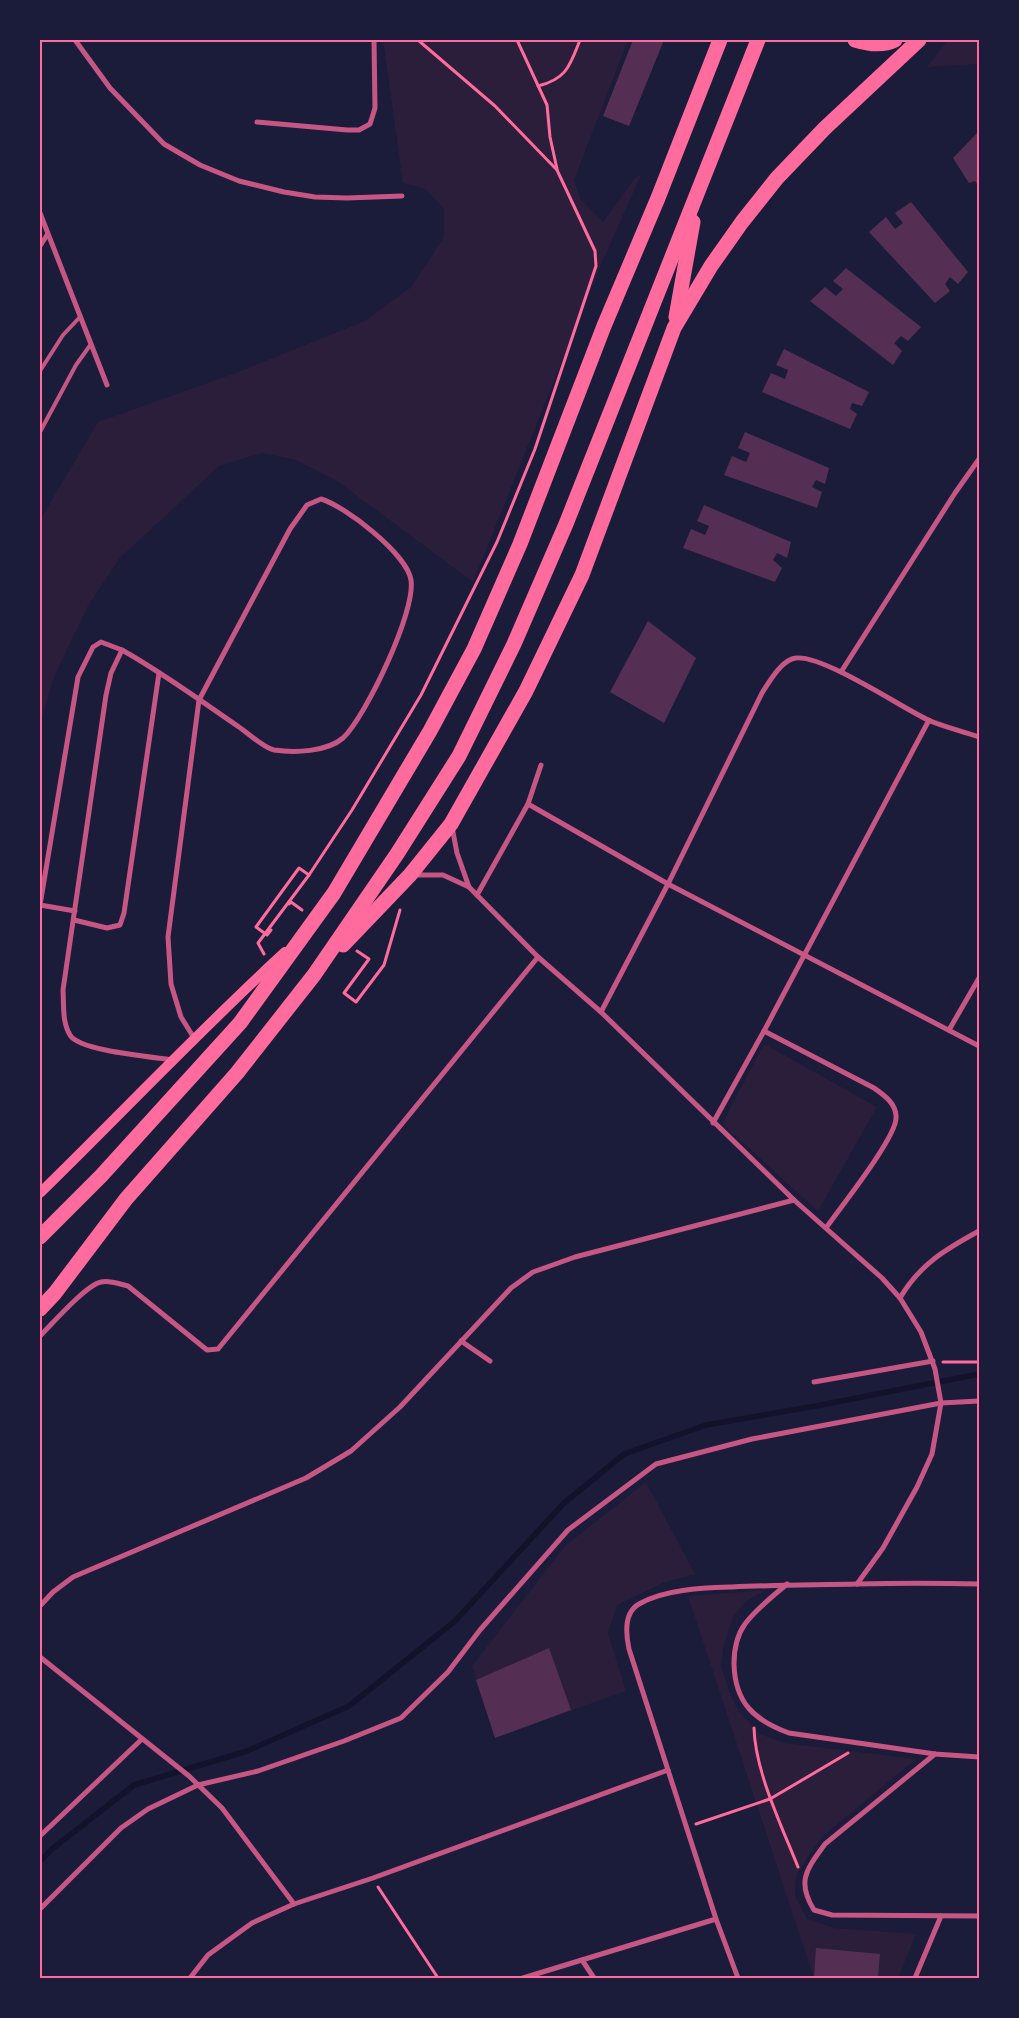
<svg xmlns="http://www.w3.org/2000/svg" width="1019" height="2018" font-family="'Open Sans',sans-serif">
<rect width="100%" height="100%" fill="#1b1b3a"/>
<!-- green -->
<g fill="#2a1e3b">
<path d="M383,40H628L574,180L581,200L603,222L635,178L642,173L599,269L473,582L337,481L296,460L262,453L219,466L119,559L88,606L54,677L40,724V520L98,422L238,372L365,321L411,287L444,237V209L426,189L403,183Z"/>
<path d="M948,40H979V64L927,67Z"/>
<path d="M764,1044L877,1107L818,1211L722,1124Z"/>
<path d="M646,1482L695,1574L663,1583L617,1605L608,1633L626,1691L495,1738L472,1666L565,1546Z"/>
<path d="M767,1590L746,1601L733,1617L724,1644L721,1666L730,1694L739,1712L760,1734L784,1743L916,1759L823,1836L809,1855L796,1876L795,1896L807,1919L834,1928L916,1934L898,1978H814L688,1596Z"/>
</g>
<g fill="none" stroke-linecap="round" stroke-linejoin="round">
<!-- stream -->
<path stroke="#12122b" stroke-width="5.5" d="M40,1861L52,1849L134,1785L247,1751L349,1706L455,1621L563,1504L624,1454L706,1425L816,1406L979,1374"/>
</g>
<!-- building -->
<g fill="#542f53">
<path d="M633,40H664L629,126L603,116Z"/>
<path d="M979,131V187L975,181L969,183L953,158Z"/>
<path d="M911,202L968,272L958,284L950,277L945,284L950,291L935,303L869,232L886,217L895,229L903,223L895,213Z"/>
<path d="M846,268L921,327L908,341L901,336L894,343L902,351L893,365L810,301L825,287L836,296L843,289L833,281Z"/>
<path d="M784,349L869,392L862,406L852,403L850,409L857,414L850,429L762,392L771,373L785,379L788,370L776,365Z"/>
<path d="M745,432L829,468L825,484L816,480L812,487L822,492L817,508L724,475L732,456L746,462L750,453L738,448Z"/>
<path d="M704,505L791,542L787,558L777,553L773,560L782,568L775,582L683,548L691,529L705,535L709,526L697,521Z"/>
<path d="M648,621L696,658L664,723L610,692Z"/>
<path d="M549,1648L571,1710L495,1738L476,1680Z"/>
<path d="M816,1948L880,1954L878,1978L814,1977Z"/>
</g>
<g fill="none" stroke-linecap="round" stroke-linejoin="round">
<!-- path -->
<g stroke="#ff6b9d" stroke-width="3">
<path d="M517,40L547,105L550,137L557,169"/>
<path d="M538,86C567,79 570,65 580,40"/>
<path d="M289,904L291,902L302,910"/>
<path d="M271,930L267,935L256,927L299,868L309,875"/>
<path d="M357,951L369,959L344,993L356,1002L384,965L400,910"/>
<path d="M264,954L258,943L309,875L352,810L421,695L497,542L535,449L596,266L595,251L557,170L495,106L418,40"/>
<path d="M943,1362H979"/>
<path d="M754,1728C755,1771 782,1827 798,1867"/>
<path d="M696,1824L770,1799L848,1753"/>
<path d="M378,1887L438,1978"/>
</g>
<!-- service -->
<g stroke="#c65784" stroke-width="4">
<path d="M40,371L63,335L80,317"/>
<path d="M40,432L76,365L91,344"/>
</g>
<!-- minor -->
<g stroke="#c65784" stroke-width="5">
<path d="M75,40L110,88L164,144L200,165L239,181L284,192L315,197L347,198L402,196"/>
<path d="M257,122L347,130H359L370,124L375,108L374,40"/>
<path d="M40,213L107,385"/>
<path d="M40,246L47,235"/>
<path d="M841,672L955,493L979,459"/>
<path d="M528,804L668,884L979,1046"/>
<path d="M452,827L457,853L469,887"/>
<path d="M415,875H443L469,887L538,957L601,1012L794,1200L882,1278L900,1298L921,1332L935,1369L941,1403L932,1454L917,1487L883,1548L857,1584"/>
<path d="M477,895L528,804L541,765"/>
<path d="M75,911L40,905L78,677L93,647L101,642L122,650"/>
<path d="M74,920L107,928L120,925L124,913L159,673"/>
<path d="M601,1012L668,884L762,693C769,682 782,659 796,658C823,655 899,706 928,720C944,727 962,731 979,737"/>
<path d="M949,1030L979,978"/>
<path d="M764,1031L874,1088C884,1095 897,1104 896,1118C896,1138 840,1208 826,1228"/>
<path d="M173,1060C153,1057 79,1051 70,1035C62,1022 64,1005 63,990L106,695L111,673L122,650C163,673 201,701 239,727C248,733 264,748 274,750C294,753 327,752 343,738C366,716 416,611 411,580C407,554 345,506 321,499L307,505L290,529L199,700L168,937L171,984L181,1017L194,1038"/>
<path d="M713,1123L764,1031L929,720"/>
<path d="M900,1298C920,1264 946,1249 979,1231"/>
<path d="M40,1336C53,1323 86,1285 101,1282C110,1280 119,1284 128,1286L207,1350L218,1349L538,957"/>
<path d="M461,1341L490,1361"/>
<path d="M814,1382L933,1361"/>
<path d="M787,1584C773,1596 756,1609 745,1624C737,1635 734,1651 734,1664C735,1703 754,1720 789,1733L935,1754L979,1757"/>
<path d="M40,1606L53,1592L73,1577L306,1478L351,1451L400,1407L511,1288L533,1272L575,1257L794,1200"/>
<path d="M40,1657L189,1776L222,1808L294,1904"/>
<path d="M935,1754L825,1844C807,1869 796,1881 814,1910L832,1915L979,1916"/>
<path d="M40,1836L142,1739"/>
<path d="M40,1909L121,1828L148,1809L198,1785L258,1771L344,1741L401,1718L448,1672L480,1630L568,1530L656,1464L752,1439L941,1403L979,1401"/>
<path d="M582,1960L594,1978"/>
<path d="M190,1978L208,1955L252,1923L294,1904L373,1878L668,1770"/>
<path d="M523,1978L716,1919"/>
<path d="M738,1978L716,1919L629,1649C626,1635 623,1613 639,1604C664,1589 703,1588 732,1587C774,1585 815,1585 857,1584C898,1583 938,1583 979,1584"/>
<path d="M915,1978L941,1916"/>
</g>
<!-- secondary -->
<path stroke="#ff6b9d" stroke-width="10" d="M40,1193C122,1113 201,1029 285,952"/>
<!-- motorway -->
<g stroke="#ff6b9d" stroke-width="15">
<path d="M855,40C868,44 883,46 895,40"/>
<path d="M676,317L693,222"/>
<path d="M343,945L410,875L451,824L526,691L582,575L674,328L711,266L742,222L777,178L825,128L919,40"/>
<path d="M40,1237L101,1176L240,1023L334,893L430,731L474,649L520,544L604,326L658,198L720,40"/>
<path d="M40,1309L55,1293L126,1199L237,1073L314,975L397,854L459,756L514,644L566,524L758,40"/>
</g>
</g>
<!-- border -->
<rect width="1019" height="2018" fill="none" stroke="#1b1b3a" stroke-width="82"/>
<rect x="41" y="41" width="937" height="1936" fill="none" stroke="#ff6b9d" stroke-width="2"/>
</svg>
